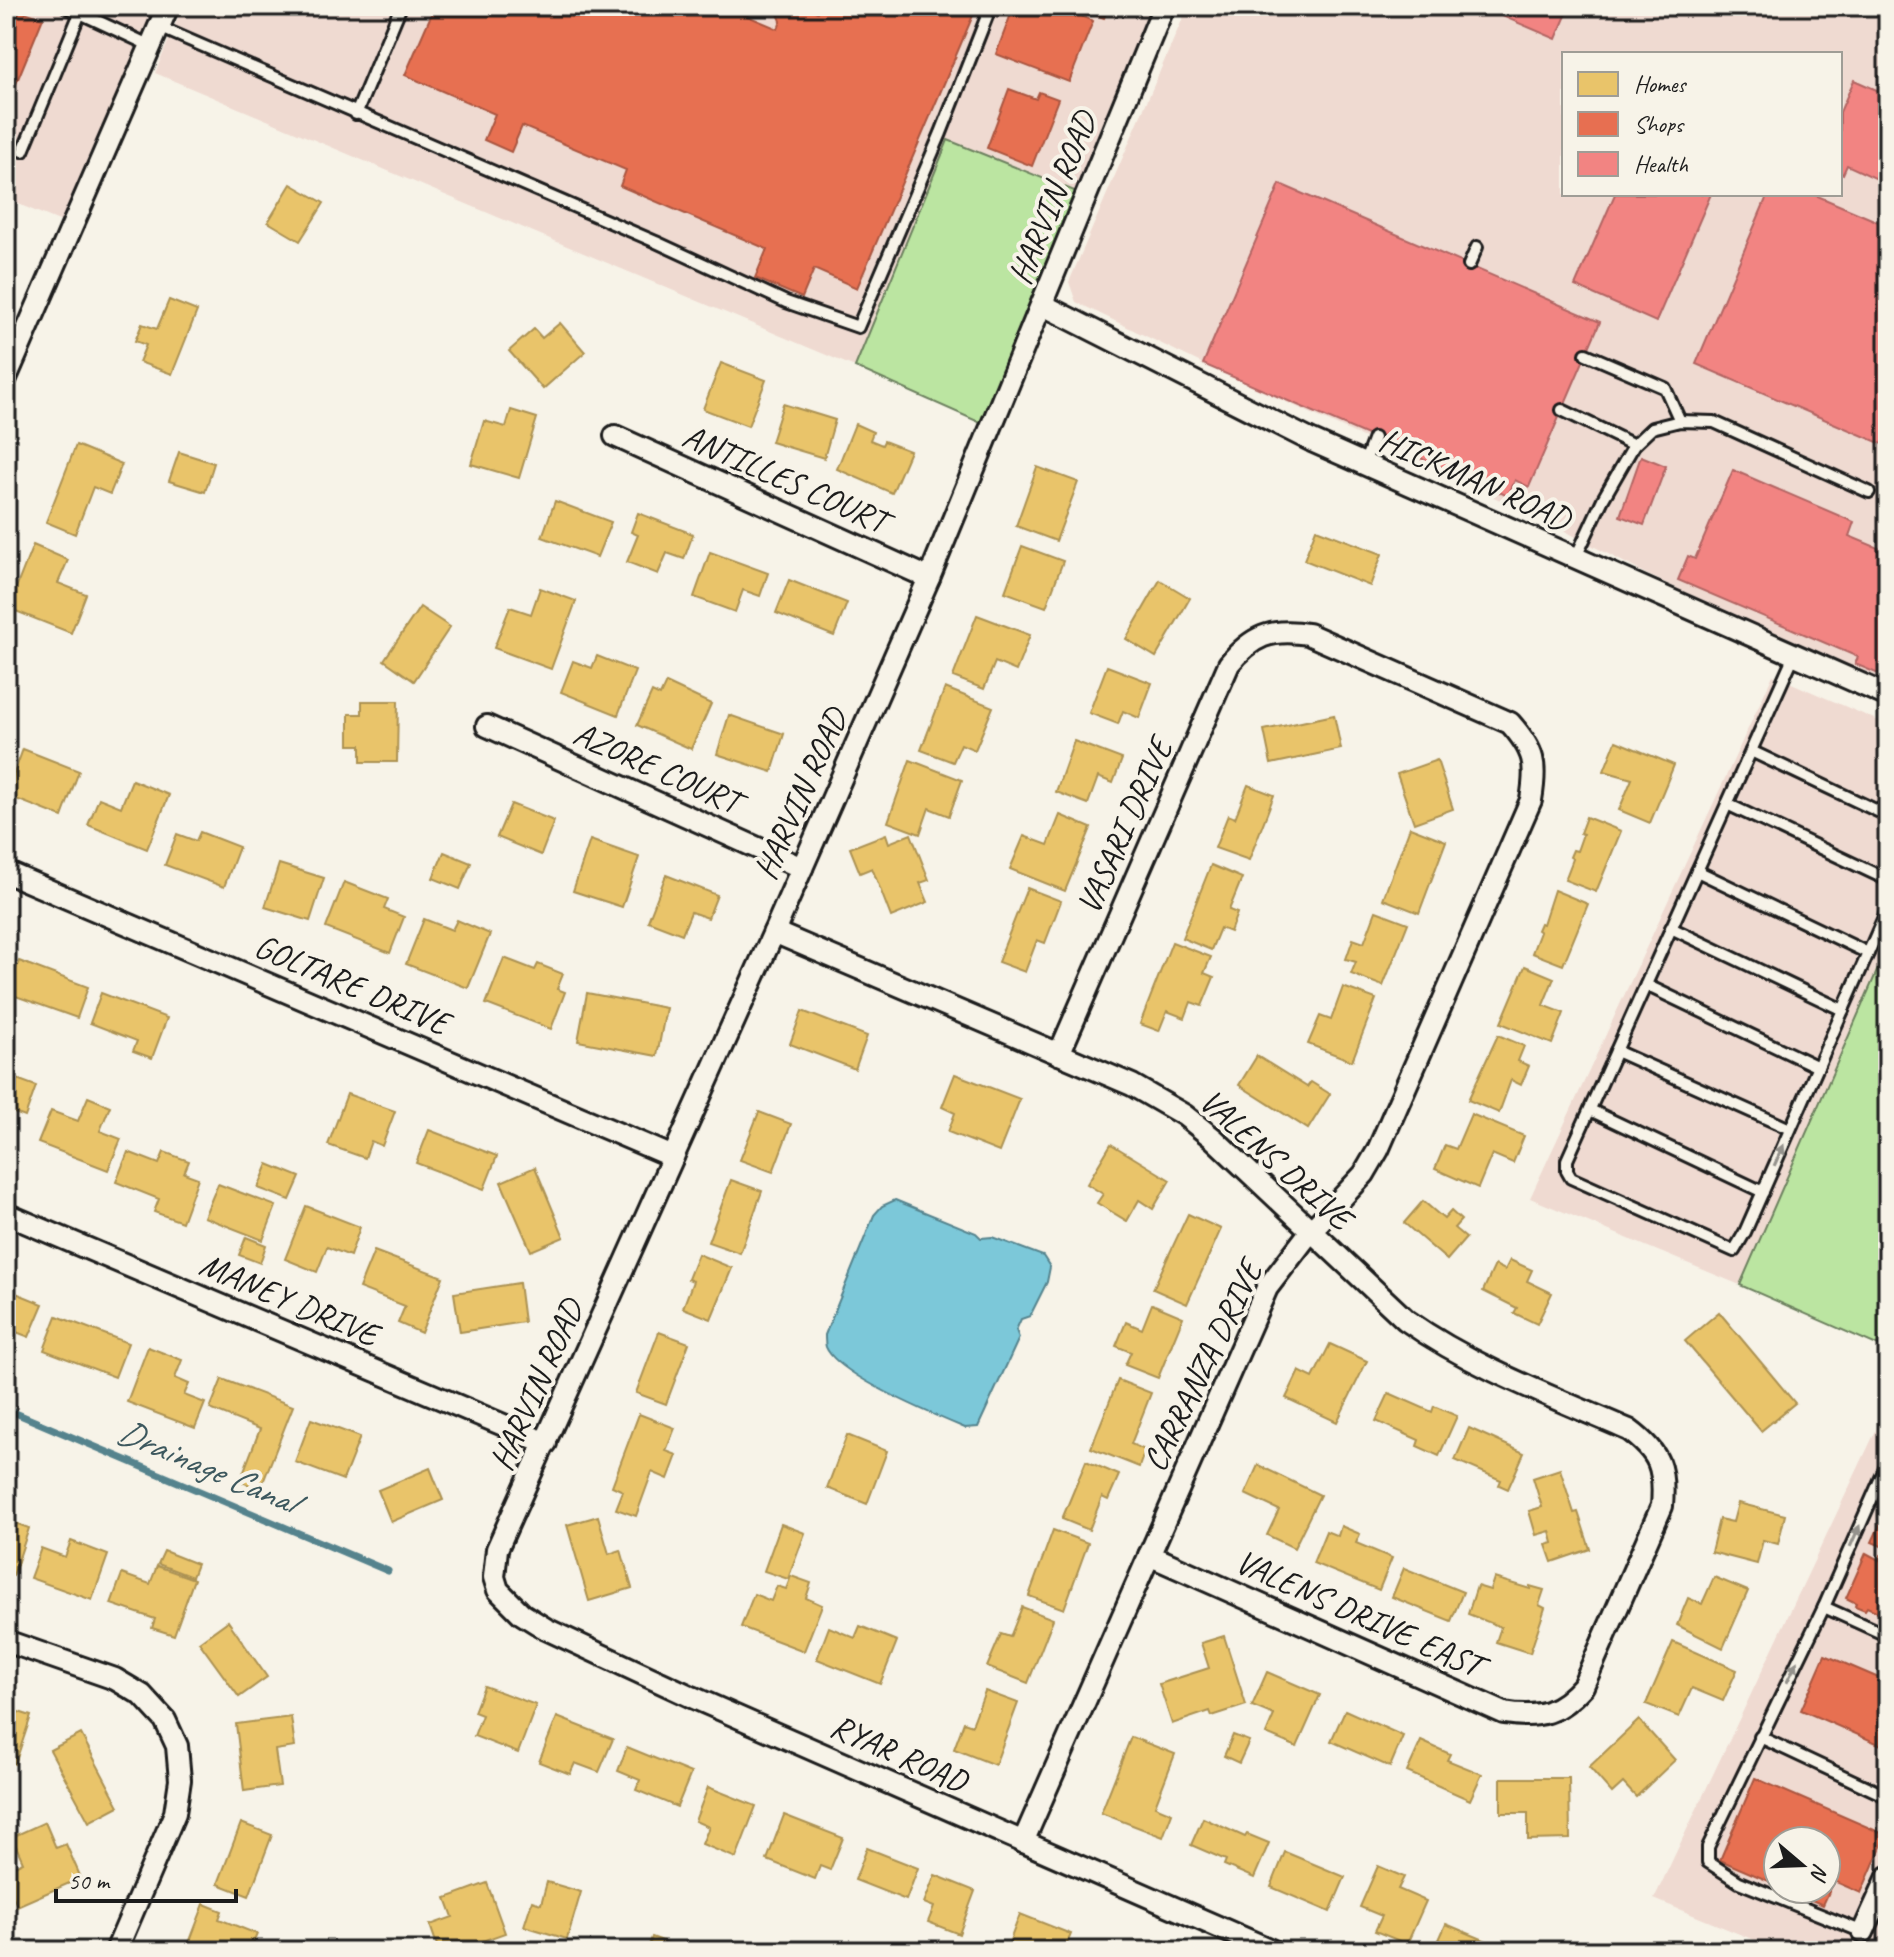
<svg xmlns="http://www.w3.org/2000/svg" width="1894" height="1957" font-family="Caveat,sans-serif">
<rect width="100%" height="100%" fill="#f7f3e8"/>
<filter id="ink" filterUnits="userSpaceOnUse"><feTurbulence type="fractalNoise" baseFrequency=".0125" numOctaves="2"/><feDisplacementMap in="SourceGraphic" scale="16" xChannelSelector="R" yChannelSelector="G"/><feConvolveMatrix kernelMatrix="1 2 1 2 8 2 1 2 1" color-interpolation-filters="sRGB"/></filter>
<g filter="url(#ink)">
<!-- built -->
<g fill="#efdad1" fill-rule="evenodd">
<path d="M6,6H158L64,223L6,199Z"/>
<path d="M183,6H1151L1077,192L948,140L855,367L155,73Z"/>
<path d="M1188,6H1888V687L1644,573L1546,521L1203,364L1076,302L1069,282ZM1564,54H1840V194H1564Z"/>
<path d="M1773,675L1888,725V946L1740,1285L1530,1198Z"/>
<path d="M1888,1405V1951H1781L1654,1899ZM1778,1841H1826V1889H1778Z"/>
</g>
<!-- green -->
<g fill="#bbe5a1" stroke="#6c805e" stroke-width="2">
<path d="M948,140L1077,192L981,423L855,367Z"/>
<path d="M1888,946V1350L1740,1285Z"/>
</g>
<!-- water -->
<path fill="#7bc8d9" stroke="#55838d" stroke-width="2" d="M895,1200L976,1233L981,1238L992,1237L1043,1256L1050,1267L1047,1282L1030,1316L1021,1319L1016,1330L1019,1338L978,1427L965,1428C936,1416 837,1375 826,1347C825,1343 825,1339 825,1335L874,1215L882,1206Z"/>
<!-- homes -->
<g fill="#e9c46a" stroke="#ac9253" stroke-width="2">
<path d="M291,184L324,203L300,241L268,222Z"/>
<path d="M169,300L197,311L172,374L139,362L146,345L135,341L142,324L157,329Z"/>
<path d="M560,323L585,352L543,389L509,351L534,329L542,338Z"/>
<path d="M721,363L766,380L748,426L703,409Z"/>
<path d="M783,404L835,420L824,458L771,442Z"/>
<path d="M511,410L537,418L519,478L471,464L484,421L506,427Z"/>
<path d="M855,424L873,432L870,440L882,445L884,441L910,451L892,493L837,469Z"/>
<path d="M76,445L122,464L110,494L93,487L75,534L46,522Z"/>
<path d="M179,452L214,463L205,492L169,481Z"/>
<path d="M1037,467L1078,482L1056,541L1016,526Z"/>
<path d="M555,501L611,522L597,557L542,537Z"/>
<path d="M638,513L693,534L684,559L667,553L658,574L627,562L638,535L631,532Z"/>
<path d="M1316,529L1382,554L1370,586L1304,560Z"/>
<path d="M33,545L68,560L58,583L86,594L71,633L8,608Z"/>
<path d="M1022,546L1063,561L1046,607L1005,592Z"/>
<path d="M710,552L768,573L760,596L743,590L735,612L694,597Z"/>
<path d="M789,580L847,603L834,636L776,613Z"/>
<path d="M1160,580L1190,598L1156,657L1126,639Z"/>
<path d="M540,588L576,601L551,669L494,648L510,607L531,614Z"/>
<path d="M420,607L450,627L414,681L384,660Z"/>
<path d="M977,615L1030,635L1016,671L995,662L984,689L953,677Z"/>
<path d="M597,656L635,671L618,715L561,692L573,661L592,668Z"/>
<path d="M1107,666L1152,683L1139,718L1123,711L1118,724L1089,713Z"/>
<path d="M666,683L711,704L691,749L637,725L652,692L660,696Z"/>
<path d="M945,688L993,707L975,750L961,744L953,762L921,750Z"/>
<path d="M362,701H398L397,762H361V745H349V714H362Z"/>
<path d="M729,715L784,734L772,772L717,754Z"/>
<path d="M1334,715L1341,749L1271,764L1264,730Z"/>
<path d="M1074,741L1122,759L1113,783L1098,777L1088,804L1056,792Z"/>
<path d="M1616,741L1674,765L1650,823L1619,810L1632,779L1604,771Z"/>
<path d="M23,749L79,771L62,817L6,795Z"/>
<path d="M910,760L962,780L949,816L929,808L920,834L888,822Z"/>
<path d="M1437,760L1453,809L1414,823L1397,774Z"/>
<path d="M132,780L169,795L147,849L88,825L99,798L121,807Z"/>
<path d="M1248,785L1274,795L1249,860L1215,848L1228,815L1235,818Z"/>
<path d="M511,804L554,821L541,855L497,837Z"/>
<path d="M1060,815L1091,828L1065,891L1010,869L1024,836L1048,845Z"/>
<path d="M1586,817L1621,831L1596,892L1565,880L1573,859L1570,857L1573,850L1577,851L1583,834L1580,833Z"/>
<path d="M1410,827L1446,841L1419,913L1383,899Z"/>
<path d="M200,832L239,847L224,887L165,865L177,834L196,841Z"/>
<path d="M886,834L889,843L911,834L929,880L920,883L928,902L891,917L872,868L860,873L850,848Z"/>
<path d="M590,840L639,857L622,907L573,891Z"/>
<path d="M444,852L471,863L460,889L433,878Z"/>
<path d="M279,864L324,878L310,921L265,907Z"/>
<path d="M1211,865L1242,878L1229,910L1237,913L1230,932L1220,928L1211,950L1182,938Z"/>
<path d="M666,875L717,895L708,918L691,912L682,934L648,921Z"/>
<path d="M344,882L388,899L384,909L404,917L390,953L326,928Z"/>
<path d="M1027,888L1061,901L1045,943L1037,940L1025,972L998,962Z"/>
<path d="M1554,890L1588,904L1563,965L1532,953L1540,932L1537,930L1540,923L1543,924Z"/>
<path d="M1376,911L1408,923L1383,986L1351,974L1356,962L1346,959L1353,939L1364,943Z"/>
<path d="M424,919L452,930L457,920L490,934L468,988L406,964Z"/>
<path d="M1172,942L1211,957L1204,973L1214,977L1202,1006L1191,1002L1185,1018L1167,1011L1159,1031L1140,1024Z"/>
<path d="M504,958L535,970L538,964L563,974L557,989L565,992L551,1029L486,1004Z"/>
<path d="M19,961L88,987L77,1018L7,993Z"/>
<path d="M1525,966L1554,978L1543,1005L1564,1013L1552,1044L1501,1023Z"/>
<path d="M1343,987L1376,999L1352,1061L1308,1044L1320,1016L1331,1020Z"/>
<path d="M101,993L167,1018L152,1058L133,1051L137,1041L90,1023Z"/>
<path d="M587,993L666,1008L657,1056L578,1041Z"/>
<path d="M802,1011L867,1036L855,1069L790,1044Z"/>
<path d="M1498,1035L1524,1046L1518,1061L1529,1066L1521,1085L1511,1080L1499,1113L1468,1100Z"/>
<path d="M1257,1056L1307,1087L1311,1082L1330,1094L1308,1129L1239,1085Z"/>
<path d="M955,1074L1020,1099L999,1152L948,1132L955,1113L942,1107Z"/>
<path d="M6,1075L36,1086L25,1117L6,1110Z"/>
<path d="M347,1094L395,1111L382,1146L371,1141L365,1158L328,1145Z"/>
<path d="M88,1097L110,1106L100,1131L121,1139L108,1170L38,1143L51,1111L78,1121Z"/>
<path d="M759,1112L791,1124L773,1172L740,1160Z"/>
<path d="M1471,1114L1524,1136L1513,1163L1492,1154L1478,1188L1435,1169L1445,1145L1456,1149Z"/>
<path d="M429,1130L497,1156L484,1189L416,1163Z"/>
<path d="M1111,1144L1170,1180L1153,1209L1139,1200L1127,1221L1097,1203L1103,1194L1087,1184Z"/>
<path d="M128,1152L159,1164L164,1152L189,1161L184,1173L198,1178L182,1222L154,1212L159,1199L116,1182Z"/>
<path d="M268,1164L300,1177L290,1200L258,1188Z"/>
<path d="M535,1167L564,1237L531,1251L501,1182Z"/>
<path d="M731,1180L762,1191L740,1253L708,1242Z"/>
<path d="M218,1184L276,1206L263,1240L204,1217Z"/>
<path d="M1423,1201L1444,1219L1451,1211L1461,1220L1454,1228L1466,1238L1447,1260L1404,1223Z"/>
<path d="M306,1206L360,1227L350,1256L327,1247L317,1272L285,1259Z"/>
<path d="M1188,1214L1221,1229L1187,1304L1153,1289Z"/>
<path d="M246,1237L266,1245L260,1263L239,1255Z"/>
<path d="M374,1251L443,1277L421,1333L398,1323L405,1306L359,1288Z"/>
<path d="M698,1254L732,1268L711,1319L683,1308L693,1281L688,1279Z"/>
<path d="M1510,1260L1532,1270L1527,1281L1552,1293L1537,1324L1514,1313L1517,1308L1483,1291L1495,1265L1505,1270Z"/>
<path d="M519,1283L524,1322L460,1332L454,1293Z"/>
<path d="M6,1289L43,1304L29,1337L6,1328Z"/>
<path d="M1152,1304L1183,1317L1158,1378L1125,1365L1131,1352L1116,1346L1126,1322L1142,1329Z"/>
<path d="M1719,1312L1795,1403L1761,1431L1685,1341Z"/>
<path d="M57,1316L128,1343L115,1377L44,1350Z"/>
<path d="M659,1332L689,1343L666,1404L636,1393Z"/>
<path d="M1330,1344L1367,1361L1337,1422L1286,1398L1299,1371L1313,1378Z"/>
<path d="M148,1347L182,1360L175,1378L189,1384L184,1395L205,1403L195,1428L127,1402Z"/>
<path d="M222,1379L293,1406L260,1490L240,1481L260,1429L210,1409Z"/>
<path d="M1118,1380L1151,1393L1131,1444L1145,1450L1139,1467L1091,1448Z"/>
<path d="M1389,1393L1432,1412L1434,1406L1457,1416L1439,1456L1417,1446L1419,1440L1376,1421Z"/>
<path d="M639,1414L675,1428L666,1451L677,1455L668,1479L652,1472L636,1516L616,1509L623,1491L612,1486Z"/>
<path d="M311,1419L360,1437L343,1480L295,1462Z"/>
<path d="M1469,1428L1524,1453L1508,1489L1499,1485L1501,1480L1455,1460Z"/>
<path d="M847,1435L887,1451L867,1504L827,1488Z"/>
<path d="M1086,1461L1119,1475L1108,1500L1102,1497L1089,1530L1062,1519Z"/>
<path d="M1258,1465L1320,1495L1294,1548L1267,1535L1279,1510L1245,1494Z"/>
<path d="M430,1468L443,1500L391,1522L378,1490Z"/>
<path d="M1560,1469L1574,1513L1578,1512L1590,1549L1552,1562L1546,1545L1553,1543L1550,1531L1536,1535L1529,1511L1542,1507L1533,1478Z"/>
<path d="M1738,1503L1785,1515L1778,1544L1763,1540L1757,1564L1711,1552L1719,1519L1733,1522Z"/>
<path d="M598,1516L609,1554L621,1550L632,1588L589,1601L567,1525Z"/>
<path d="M6,1520L29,1528L13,1576L6,1574Z"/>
<path d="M781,1524L805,1533L788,1579L764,1571Z"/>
<path d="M1341,1526L1360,1534L1356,1543L1392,1558L1379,1590L1313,1563L1326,1531L1338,1536Z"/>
<path d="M1053,1530L1088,1543L1064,1609L1029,1596Z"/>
<path d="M71,1541L108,1555L92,1600L30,1578L41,1548L65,1557Z"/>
<path d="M164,1551L197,1564L192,1577L158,1564Z"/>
<path d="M157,1566L194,1579L174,1635L152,1628L155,1619L111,1604L122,1574L150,1584Z"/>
<path d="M1404,1568L1463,1592L1451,1621L1392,1597Z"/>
<path d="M791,1576L811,1583L806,1598L822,1605L804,1651L741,1627L754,1594L771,1601L777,1586L786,1589Z"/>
<path d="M1714,1577L1748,1591L1723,1648L1677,1625L1688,1598L1702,1604Z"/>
<path d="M1494,1578L1530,1589V1586L1544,1590L1539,1605L1545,1608L1530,1653L1496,1642L1501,1627L1468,1614L1477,1586L1490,1590Z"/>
<path d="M1022,1607L1053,1619L1028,1683L987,1667L1001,1634L1010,1637Z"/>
<path d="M228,1621L267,1677L239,1697L199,1642Z"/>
<path d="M860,1626L897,1641L880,1684L817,1659L829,1627L855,1638Z"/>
<path d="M1224,1636L1246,1705L1212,1716L1210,1711L1172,1724L1159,1684L1209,1668L1201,1643Z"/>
<path d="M1673,1642L1737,1670L1723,1701L1692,1688L1679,1717L1646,1704Z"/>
<path d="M1267,1672L1320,1695L1297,1747L1266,1734L1274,1715L1252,1706Z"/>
<path d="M484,1686L536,1705L518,1753L474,1736L482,1715L474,1712Z"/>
<path d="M985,1691L1018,1703L995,1765L954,1749L964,1722L972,1725Z"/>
<path d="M6,1708L31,1716L15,1764L6,1761Z"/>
<path d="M1345,1710L1403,1736L1390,1767L1331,1741Z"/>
<path d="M291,1717L295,1747L275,1750L280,1786L244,1791L236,1724Z"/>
<path d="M557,1717L613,1739L599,1772L575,1763L570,1774L539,1762Z"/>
<path d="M1639,1720L1675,1760L1636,1797L1623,1783L1612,1793L1589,1767Z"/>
<path d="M81,1734L119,1806L89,1822L50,1750Z"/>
<path d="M1233,1735L1249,1741L1239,1763L1224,1756Z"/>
<path d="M1131,1737L1175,1754L1155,1806L1172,1813L1163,1837L1101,1813Z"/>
<path d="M1421,1741L1450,1754L1447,1760L1482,1774L1470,1800L1407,1772Z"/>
<path d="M627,1747L691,1773L677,1807L636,1790L640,1780L618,1771Z"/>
<path d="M1501,1778H1569L1570,1839L1528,1840V1813H1501Z"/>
<path d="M708,1787L756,1806L736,1858L702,1844L709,1827L695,1821Z"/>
<path d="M784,1815L843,1838L830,1870L820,1866L815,1879L767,1860Z"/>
<path d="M1203,1818L1245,1837L1247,1834L1269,1843L1254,1878L1224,1865L1226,1860L1191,1845Z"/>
<path d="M45,1822L56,1848L66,1844L81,1878L17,1906L6,1880V1870L23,1862L12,1837Z"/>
<path d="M241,1823L272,1835L249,1896L218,1884Z"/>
<path d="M867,1848L918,1868L906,1900L855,1880Z"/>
<path d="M1285,1852L1345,1877L1330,1912L1271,1887Z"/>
<path d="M1378,1866L1404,1877L1398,1889L1426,1901L1407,1944L1375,1931L1382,1916L1360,1907Z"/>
<path d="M935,1875L975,1891L959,1934L928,1922L934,1907L924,1903Z"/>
<path d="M547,1882L581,1892L567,1939L524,1926L532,1901L541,1904Z"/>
<path d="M487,1883L505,1933L454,1951H439L430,1925L453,1917L446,1898Z"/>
<path d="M204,1904L222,1911L219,1919L257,1934L250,1951H186Z"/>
<path d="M1020,1914L1071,1934L1064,1951H1006Z"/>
<path d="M1446,1924L1506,1949L1505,1951H1434Z"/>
<path d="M652,1937L689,1951H647Z"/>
</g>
<!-- shops -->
<g fill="#e76f51" stroke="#aa5641" stroke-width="2">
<path d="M6,6L43,18L6,108Z"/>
<path d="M435,6H724L778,29L781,21L775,6H806L817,12L820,6H977L857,288L814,269L802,298L755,278L767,249L620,186L626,170L522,126L511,152L484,140L495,114L405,75Z"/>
<path d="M1014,6H1056L1064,9L1068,6L1079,10L1078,15L1093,21L1069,82L996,54Z"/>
<path d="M1071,6H1108L1104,18Z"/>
<path d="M1009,89L1036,99L1039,92L1058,99L1032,166L987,148Z"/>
<path d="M1888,1507V1554L1884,1553L1886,1548L1872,1542Z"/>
<path d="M1866,1553L1879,1560L1881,1555L1888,1558L1885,1562L1888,1564V1617L1867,1607L1865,1610L1855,1606L1856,1603L1846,1598Z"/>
<path d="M1825,1655L1888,1682V1748L1801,1710Z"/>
<path d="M1755,1778L1886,1835L1861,1893L1834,1881L1823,1905L1786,1889H1826V1841H1778V1885L1720,1860Z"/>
</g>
<!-- health -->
<g fill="#f28482" stroke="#b26563" stroke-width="2">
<path d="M1479,6H1570L1556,39Z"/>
<path d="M1854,80L1888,95V184L1847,165L1843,174L1840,173V112Z"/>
<path d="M1280,184L1600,322L1529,487L1515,480L1508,496L1203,364Z"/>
<path d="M1615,194H1711L1656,322L1575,286Z"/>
<path d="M1768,194H1813L1888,226V434L1882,444L1696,364Z"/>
<path d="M1641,456L1666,466L1644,525L1620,516Z"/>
<path d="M1733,470L1854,522L1849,536L1885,551L1888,545V678L1855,664L1858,657L1678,580L1688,556L1695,559Z"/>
</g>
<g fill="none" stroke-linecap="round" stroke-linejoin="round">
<!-- stream -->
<path stroke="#55838d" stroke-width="7" d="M6,1409L388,1571"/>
<!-- service casing -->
<g stroke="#1c1c1c" stroke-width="16">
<g id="service">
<path d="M65,6L151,46"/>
<path d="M159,27L656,242L786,302L858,327L941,133L991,6"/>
<path d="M356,114L401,6"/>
<path d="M23,151L80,13"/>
<path d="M1469,265L1477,247"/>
<path d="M1586,354L1665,388L1680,421"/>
<path d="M1562,410L1634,445"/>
<path d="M1364,464L1374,438"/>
<path d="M1575,559L1603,499L1634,445L1652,428L1680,421L1714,422L1869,492"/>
<path d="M1795,653L1567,1160V1171L1571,1178L1734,1251L1745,1232L1888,908"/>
<path d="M1751,751L1888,816"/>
<path d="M1727,804L1888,880"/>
<path d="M1697,871L1868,953"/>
<path d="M1671,928L1843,1010"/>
<path d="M1646,985L1818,1067"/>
<path d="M1616,1051L1790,1129"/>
<path d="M1590,1110L1763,1192"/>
<path d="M1824,1607L1888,1636"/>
<path d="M1760,1737L1888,1797"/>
<path d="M1863,1932L1739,1882L1708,1862V1847L1824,1607L1888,1462"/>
</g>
</g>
<!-- minor casing -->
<g stroke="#1c1c1c" stroke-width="26">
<g id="minor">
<path d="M1164,6L929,578L774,932L497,1549L494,1577L498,1590L522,1614L546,1629L692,1697L1273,1951"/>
<path d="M1043,305L1312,441L1888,696"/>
<path d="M6,378L168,6"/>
<path d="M615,436L929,578"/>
<path d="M487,726L802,868"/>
<path d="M6,872L673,1157"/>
<path d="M774,932L1132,1085L1184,1115L1214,1139L1406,1320C1474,1368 1553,1397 1629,1430C1660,1453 1665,1468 1662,1506L1583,1686C1559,1713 1540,1719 1504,1713L1149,1555"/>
<path d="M6,1214L546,1443"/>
<path d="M6,1641L115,1679L142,1695L165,1720L177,1746L180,1780L175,1813L116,1951"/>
<path d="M1023,1842L1267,1288L1310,1232L1364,1174L1378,1150L1531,800C1537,764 1535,751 1510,723L1308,634C1271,628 1252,636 1229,664L1059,1054"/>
<path d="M1863,1932L1888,1877"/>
</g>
</g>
<!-- service -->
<use href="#service" stroke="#f7f3e8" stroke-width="10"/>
<!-- minor -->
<use href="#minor" stroke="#f7f3e8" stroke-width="20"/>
</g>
<!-- one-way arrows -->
<defs><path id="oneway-solid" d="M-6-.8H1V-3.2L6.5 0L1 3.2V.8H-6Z" transform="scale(2)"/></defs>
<g fill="#94928c">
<use href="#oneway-solid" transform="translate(1779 1155) rotate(-66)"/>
<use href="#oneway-solid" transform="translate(1855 1536) rotate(-66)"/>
<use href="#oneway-solid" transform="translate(1792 1672) rotate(-64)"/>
</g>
</g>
<g text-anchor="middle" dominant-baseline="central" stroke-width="8" stroke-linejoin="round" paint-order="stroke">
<!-- street labels -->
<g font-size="34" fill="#1c1c1c" stroke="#f7f3e8">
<text transform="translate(1052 198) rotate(-68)">HARVIN ROAD</text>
<text transform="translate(785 478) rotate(24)">ANTILLES COURT</text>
<text transform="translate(1475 479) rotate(24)">HICKMAN ROAD</text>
<text transform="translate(657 767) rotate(24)">AZORE COURT</text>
<text transform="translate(800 794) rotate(-66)">HARVIN ROAD</text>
<text transform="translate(1124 826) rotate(-66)">VASARI DRIVE</text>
<text transform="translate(352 984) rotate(23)">GOLTARE DRIVE</text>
<text transform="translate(1276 1159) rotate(42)">VALENS DRIVE</text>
<text transform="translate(289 1299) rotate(23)">MANEY DRIVE</text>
<text transform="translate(1202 1366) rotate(-64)">CARRANZA DRIVE</text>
<text transform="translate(536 1385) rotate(-66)">HARVIN ROAD</text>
<text transform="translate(1359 1613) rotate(24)">VALENS DRIVE EAST</text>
<text transform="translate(899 1753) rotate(24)">RYAR ROAD</text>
</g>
<!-- water labels -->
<g font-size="36" font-style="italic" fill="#3d585e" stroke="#f7f3e8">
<text transform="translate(207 1466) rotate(23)">Drainage Canal</text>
</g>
</g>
<!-- margin -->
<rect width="1894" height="1957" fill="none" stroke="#f7f3e8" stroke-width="32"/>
<rect x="16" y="16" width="1862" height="1925" fill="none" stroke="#1c1c1c" stroke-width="3" filter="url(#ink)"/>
<!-- legend -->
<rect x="1562" y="52" width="280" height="144" fill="#f7f3e8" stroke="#9f9d96" stroke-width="2"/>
<rect x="1578" y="72" width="40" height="24" fill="#e9c46a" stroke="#9f9d96" stroke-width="2"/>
<text x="1634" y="92" font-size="24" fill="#1c1c1c">Homes</text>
<rect x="1578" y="112" width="40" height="24" fill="#e76f51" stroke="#9f9d96" stroke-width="2"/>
<text x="1634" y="132" font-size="24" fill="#1c1c1c">Shops</text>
<rect x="1578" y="152" width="40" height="24" fill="#f28482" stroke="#9f9d96" stroke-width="2"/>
<text x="1634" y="172" font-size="24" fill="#1c1c1c">Health</text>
<!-- north arrow -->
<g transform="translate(1802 1865) rotate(109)"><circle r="38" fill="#f7f3e8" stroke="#9f9d96" stroke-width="2"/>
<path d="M0-6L14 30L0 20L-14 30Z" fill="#1c1c1c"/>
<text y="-12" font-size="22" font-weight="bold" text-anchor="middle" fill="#1c1c1c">N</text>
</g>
<!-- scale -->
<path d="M56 1889v12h180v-12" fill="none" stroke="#1c1c1c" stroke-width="4"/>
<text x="68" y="1889" font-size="24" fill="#1c1c1c" stroke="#f7f3e8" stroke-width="6" paint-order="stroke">50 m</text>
</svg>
